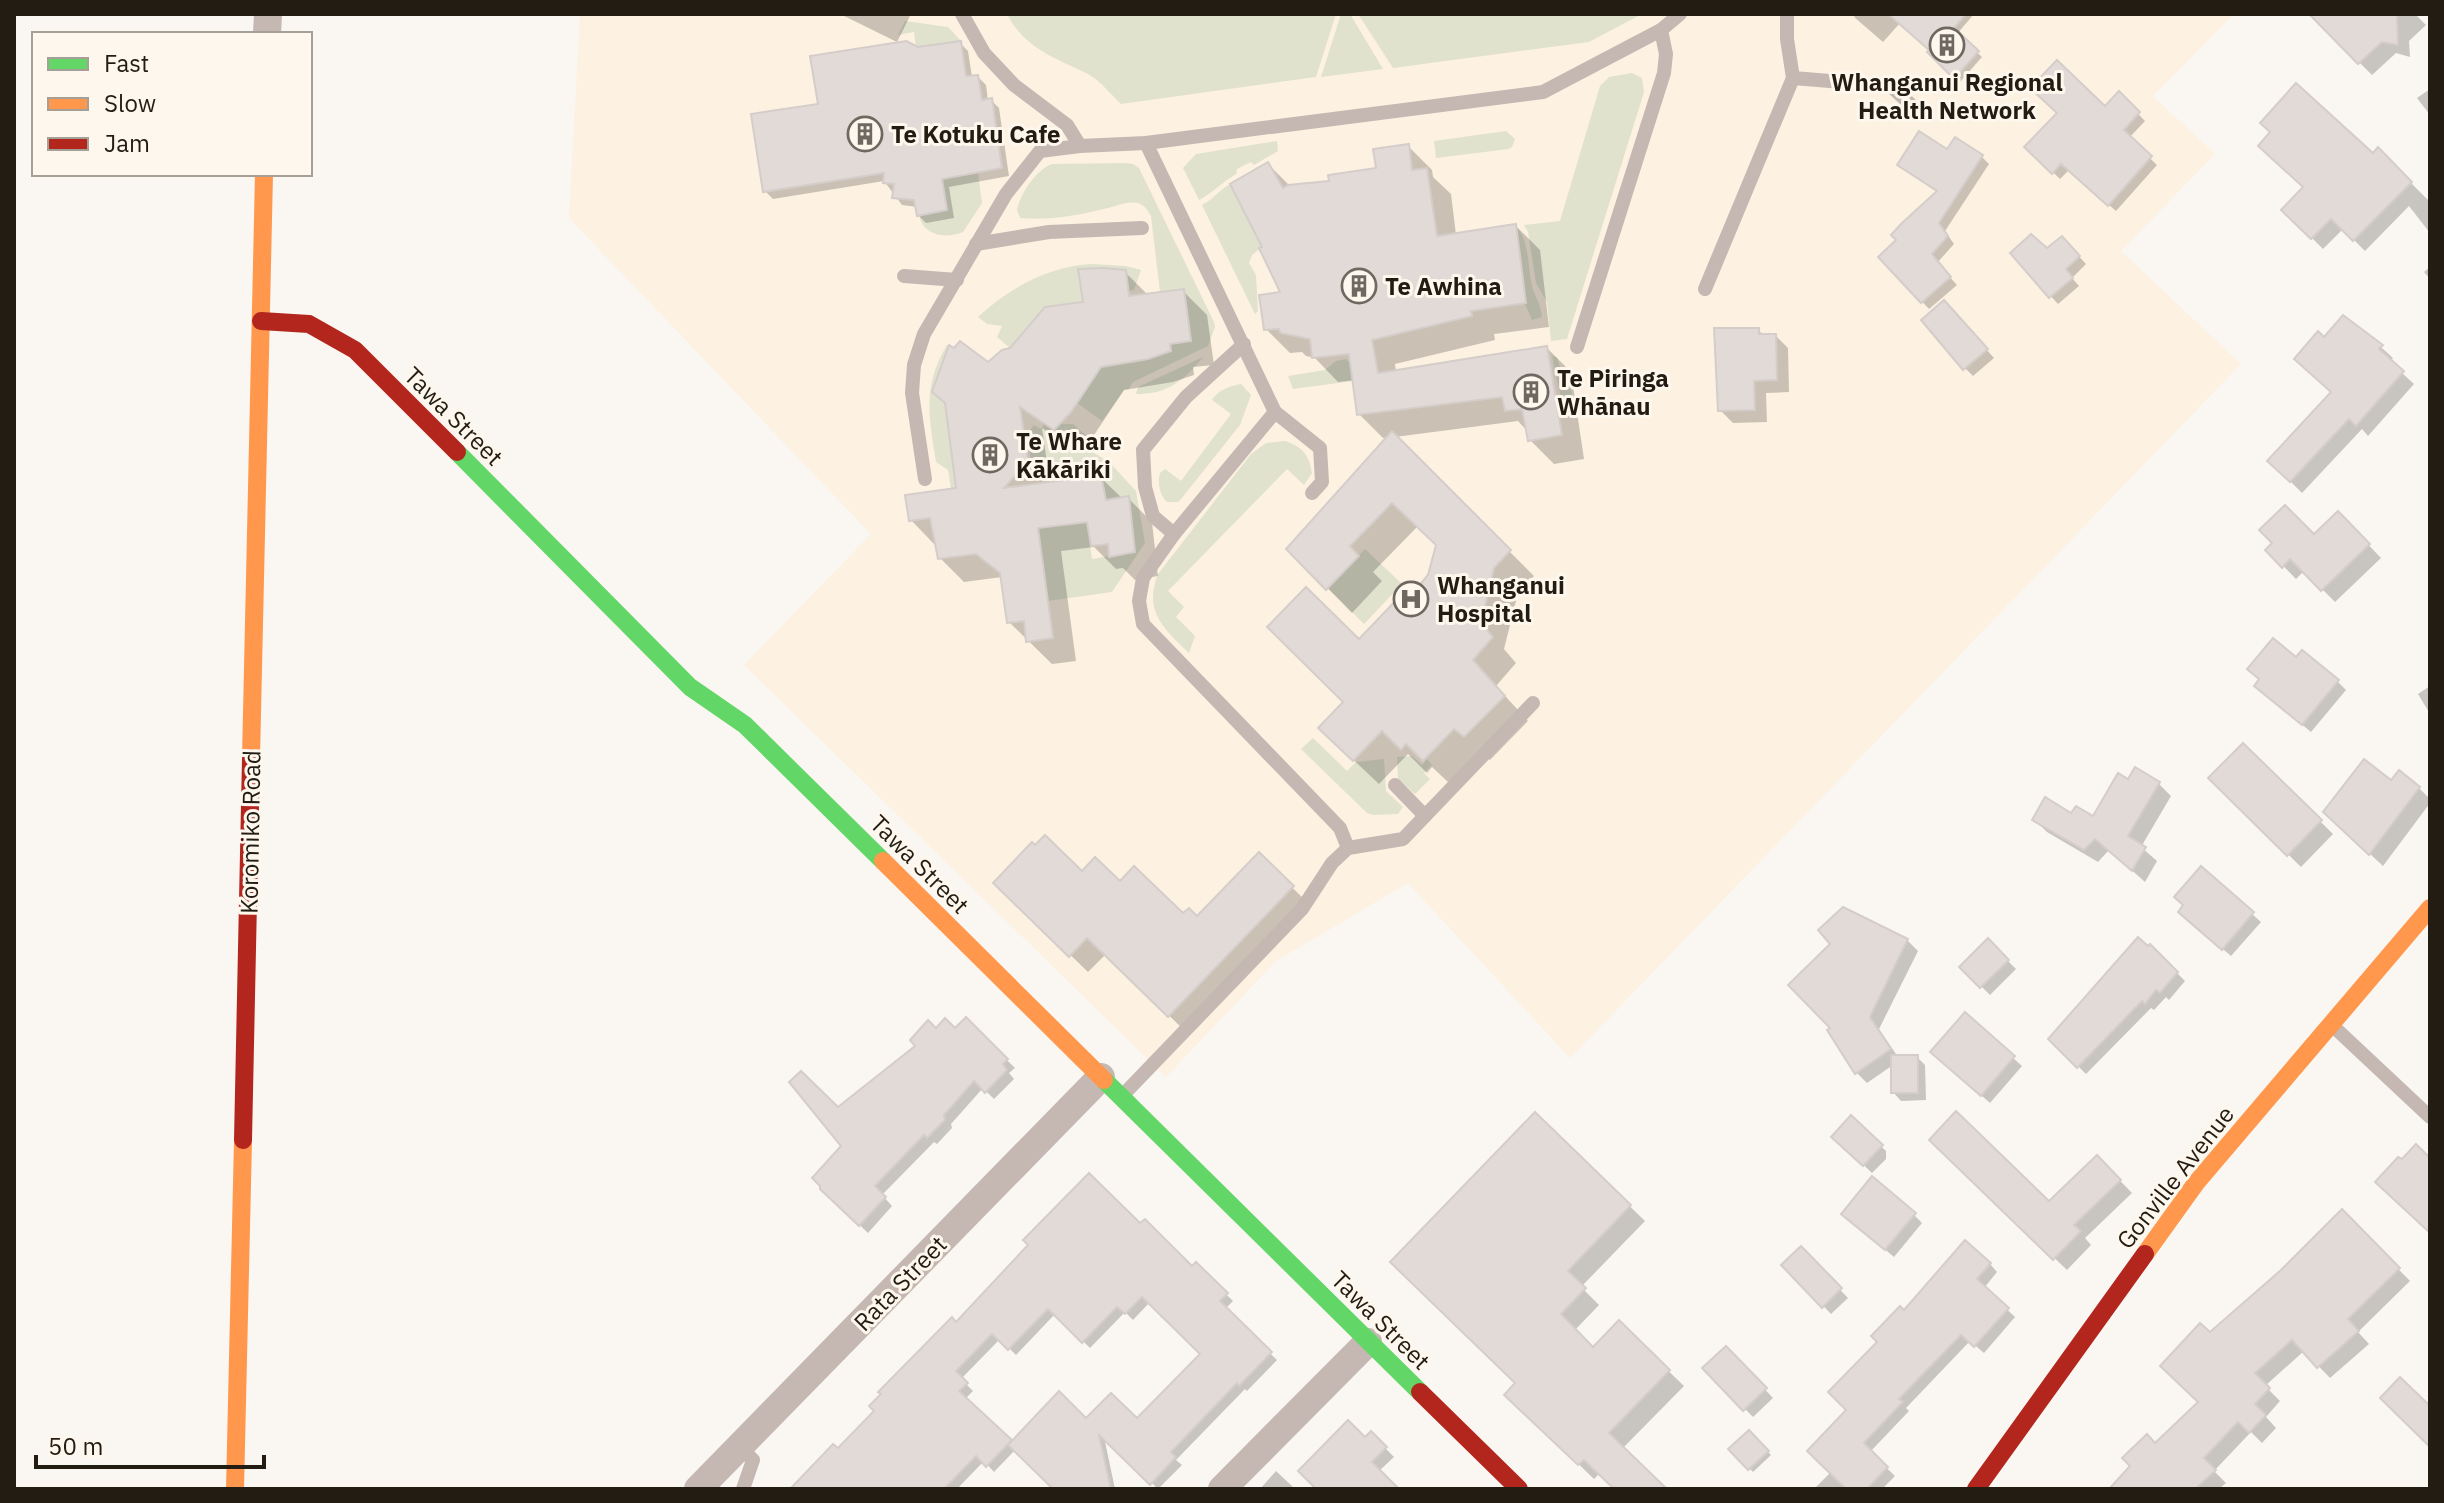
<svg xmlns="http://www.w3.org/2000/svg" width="2444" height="1503" font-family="'IBM Plex Sans',sans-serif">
<rect width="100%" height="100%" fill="#faf6f1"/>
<!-- built -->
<path fill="#fdf1e1" d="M580,14H2234L2153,96L2215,154L2121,251L2241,364L1570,1058L1408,883L1276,961L1166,1077L744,665L871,534L569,218Z"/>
<!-- green -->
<g fill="#e0e2ce">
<path d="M1007,14H1336L1316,77L1121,104C1111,95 1100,80 1088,74C1056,58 1025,49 1007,14Z"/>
<path d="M1341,14H1350L1383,69L1321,77Z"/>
<path d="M1358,14H1642L1589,42L1393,68Z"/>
<path d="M905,21L948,27L961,41L916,48L914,32L898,35Z"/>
<path d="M1632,73L1642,78L1644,92L1567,339L1551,341L1547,302L1536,283L1528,232L1524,225L1560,221L1600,86L1609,77Z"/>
<path d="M1506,131L1515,139L1512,147L1509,149L1436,158L1434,141Z"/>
<path d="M1277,141L1278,151L1254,165L1251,162L1237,169L1236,174C1222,182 1213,193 1199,200L1183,168L1196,154Z"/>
<path d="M1052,164L1125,163L1133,164L1139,168L1214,322L1215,327L1208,346L1133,382L1128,390L1125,389L1102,421L1077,403L1096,366L1137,362L1171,351L1170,344L1191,341L1184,289L1160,292L1151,216C1148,211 1145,205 1138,203C1128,201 1117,206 1108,208C1081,215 1047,221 1020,218L1017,210C1020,194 1036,170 1052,164Z"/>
<path d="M978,173L982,203L963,232C946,239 923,236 919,215L942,179Z"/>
<path d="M1230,184L1262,247L1252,255L1249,263L1256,275L1258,311L1255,314L1202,205C1214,199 1219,190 1230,184Z"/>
<path d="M1517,228C1529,240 1528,268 1532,286C1535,297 1541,305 1542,317L1532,320L1525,304Z"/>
<path d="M1092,264L1126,266L1141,270L1134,290L1129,291L1126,270L1079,269L1083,302L1045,307L1010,348L997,337L1002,326L987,324L978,317C1009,288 1049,266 1092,264Z"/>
<path d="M947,345L950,347L932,392L948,405L956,488L951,489L948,470L936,462C929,416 922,387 947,345Z"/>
<path d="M1552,356L1557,357L1564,380L1572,392L1571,400L1558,415L1556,400L1561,398Z"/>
<path d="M1203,357C1185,380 1166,395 1136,394L1138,387Z"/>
<path d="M1346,359L1351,364L1353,381L1293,389L1288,376L1325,370L1336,361Z"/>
<path d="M1241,384L1251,395L1240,425L1181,499L1178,502H1167C1160,496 1157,482 1160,473L1165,469L1181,481L1231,414L1212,400C1218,390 1230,386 1241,384Z"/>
<path d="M1045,423L1054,430L1060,424H1073L1089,438L1084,447L1104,459L1095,472L1034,480L1027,434L1034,425L1041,429Z"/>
<path d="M1285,441C1303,447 1309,455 1312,473L1304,485L1287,469L1168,591L1184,607L1176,617L1195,636L1189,653C1164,629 1143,611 1158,574L1251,454L1266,443Z"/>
<path d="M1110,463L1136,491L1145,543L1112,592L1048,601L1038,528L1087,522L1092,559L1135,552L1129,497L1106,500L1101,475Z"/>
<path d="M1365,549L1402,584L1364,624L1328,588Z"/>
<path d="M1313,738L1347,771L1356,762L1384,759L1386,791L1403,807L1398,814L1374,815L1367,813L1301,749Z"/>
<path d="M1412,756L1422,765L1427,759L1432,765L1424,773L1430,779L1415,794L1398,779L1397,757Z"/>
</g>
<!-- shadow -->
<g fill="#0003" fill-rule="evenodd">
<path d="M840,14H911L897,42Z"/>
<path d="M1857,14H1974L1957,34L1982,57L1960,82L1930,52L1931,50L1900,23L1883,42L1854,17Z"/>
<path d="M2319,14H2415L2426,25L2409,41L2410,57L2396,53L2372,75L2318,21Z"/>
<path d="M960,43L968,51L972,77H978L986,85L988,101L991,100L999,108L1009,176L949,187L954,218L926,223L918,215L917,207L902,205L884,181L773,199L765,191L820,106L917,50Z"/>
<path d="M2430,89V115L2417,98Z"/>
<path d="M2119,94L2145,121L2129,138L2157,165L2116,211L2069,170L2060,179L2027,147L2105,109Z"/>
<path d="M1408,146L1432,170L1433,177L1451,194L1456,235L1516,226L1540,250L1549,327L1494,334L1495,340L1395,364L1396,372L1547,348L1571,372L1584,459L1554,464L1530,440L1528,432L1518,421L1395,437L1534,576L1518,593L1504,649L1516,663L1496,686L1528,721L1490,760L1480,752L1449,783L1432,767L1427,773L1408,754L1379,784L1345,752L1346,702L1359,642L1409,602L1430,576L1438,545L1418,526L1373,572L1382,581L1352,613L1289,549L1389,437L1383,438L1359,414L1355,380L1338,382L1315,358L1306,356L1302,352L1290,353L1266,329L1283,293L1265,248L1268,164L1291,187L1331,183L1378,170Z"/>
<path d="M2378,150L2430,202V233L2409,206L2365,251L2343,229L2323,249L2284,210Z"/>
<path d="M1948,152L1982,157L1989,164L1945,231L1954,244L1937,263L1957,285L1929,309L1881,257L1899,241L1938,192L1900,164Z"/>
<path d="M2062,238L2086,264L2072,278L2079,286L2058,304L2012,253L2047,251Z"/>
<path d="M2430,267V279L2424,272Z"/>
<path d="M1125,272L1149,296L1183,291L1207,315L1214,365L1193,367L1194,375L1173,382L1124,390L1094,435L1079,453L1042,428L1050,484L1100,477L1123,499L1128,498L1152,522L1158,576L1135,580L1123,568L1116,569L1094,547L1061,551L1076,661L1052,664L1009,622L1002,577L964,582L940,558L937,543L934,544L911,520L959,490L988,365L1085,304Z"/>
<path d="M1952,311L1994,358L1973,376L1965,368Z"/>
<path d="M1758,330L1765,336H1776L1788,348L1789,392L1766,393L1767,422L1733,423L1720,410Z"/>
<path d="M2365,333L2393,358L2390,362L2414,384L2368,436L2362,429L2302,493L2270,461L2333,393Z"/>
<path d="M2338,513L2381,558L2335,602L2304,571L2296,579L2268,550L2314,537Z"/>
<path d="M2296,659L2338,682L2346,690L2311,732L2265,694Z"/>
<path d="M2430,686V714L2418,694Z"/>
<path d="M2243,745L2333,834L2301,867L2211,778Z"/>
<path d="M2128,782L2158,783L2171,796L2141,847L2157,861L2145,882L2109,850L2098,862L2047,832L2034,819L2072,815L2093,819Z"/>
<path d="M2392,783L2419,788L2430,799V803L2383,866L2339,825Z"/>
<path d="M1259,855L1309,904L1186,1032L1106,954L1088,972L996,883L1082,874L1120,884L1183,916L1197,919Z"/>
<path d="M2201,869L2261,922L2231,956L2189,920L2186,906Z"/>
<path d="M1907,940L1918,951L1879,1029L1898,1057H1917L1925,1065L1926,1100L1901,1101L1893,1092V1065L1867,1083L1857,1073L1830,1031Z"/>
<path d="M1988,941L2016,969L1990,995L1962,967Z"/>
<path d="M2150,946L2185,981L2169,1000L2166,997L2154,1010L2151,1008L2086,1074L2051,1039Z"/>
<path d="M1965,1015L2022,1066L1990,1103L1941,1060Z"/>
<path d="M966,1020L1015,1068L1009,1073L1014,1079L994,1099L983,1088L951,1124L952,1128L937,1144L934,1142L882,1195L892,1206L868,1233L822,1189L843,1147L838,1110L937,1030H955Z"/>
<path d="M1535,1114L1645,1221L1581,1287L1599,1305L1574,1331L1593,1350L1619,1323L1684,1386L1622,1449L1662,1489H1616L1600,1473L1594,1479L1507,1395L1518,1384Z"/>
<path d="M1851,1118L1886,1151V1159L1872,1173L1834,1137Z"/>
<path d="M1931,1140L2049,1204L2097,1157L2132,1193L2085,1238L2091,1245L2067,1270Z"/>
<path d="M2342,1212L2410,1281L2358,1332L2369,1344L2330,1378L2304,1351L2265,1386L2280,1401L2266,1417L2276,1428L2262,1443L2251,1432L2214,1471L2226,1483L2219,1489H2112L2201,1403L2210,1334L2282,1271Z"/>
<path d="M1914,1215L1922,1223L1894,1257L1852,1222Z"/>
<path d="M1140,1226L1192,1269L1196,1265L1233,1301L1225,1309L1277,1360L1247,1391L1245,1389L1176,1460L1182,1465L1158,1489L1104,1437L1115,1489H1055L1015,1450L994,1472L984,1461L957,1489H909L956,1324ZM1150,1302L1203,1354L1137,1421H1086L1012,1443L965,1399L973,1391L961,1379L1000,1339L1016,1355L1055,1314L1090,1348L1125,1312L1133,1320Z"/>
<path d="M1801,1249L1848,1298L1831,1314L1784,1265Z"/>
<path d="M1990,1264L1997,1272L1984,1288L2015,1317L1984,1353L1970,1341L1906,1408L1909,1411L1870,1452L1895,1476L1882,1489H1814L1831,1472L1848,1410L1905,1313Z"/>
<path d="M1726,1348L1773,1398L1753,1417L1705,1368Z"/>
<path d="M1749,1432L1771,1455L1753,1472L1731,1449Z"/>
<path d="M1371,1434L1394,1457L1379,1471L1396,1489H1318Z"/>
<path d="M1276,1471L1293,1487L1295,1489H1260Z"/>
</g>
<!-- building -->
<g fill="#e2dad7" stroke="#d5cdc9" stroke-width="2">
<path d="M1888,14H1966L1954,28L1979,51L1954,79L1927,52L1929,50Z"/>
<path d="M2309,14H2397L2398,45L2382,42L2358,64Z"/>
<path d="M906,41L918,47L961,41L966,76L978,75L982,100L992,98L1002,168L942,179L947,210L917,216L914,200L892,198L894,184L883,183L884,173L763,192L751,114L818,104L810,56Z"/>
<path d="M2057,60L2105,106L2119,91L2140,112L2124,130L2152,156L2108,206L2061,164L2052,174L2024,147L2057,113L2030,88Z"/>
<path d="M2296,83L2373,153L2378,147L2412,182L2353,241L2331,219L2311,239L2281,210L2303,187L2258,146L2270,132L2260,123Z"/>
<path d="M1919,131L1947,149L1955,137L1983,155L1939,223L1948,236L1932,254L1951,277L1921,303L1878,257L1896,240L1891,235L1901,224L1937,191L1897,165Z"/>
<path d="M1409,144L1412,170L1427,168L1437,236L1516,224L1526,303L1471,311L1472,316L1372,340L1378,373L1547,346L1562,435L1528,441L1522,409L1505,411L1502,397L1357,415L1349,354L1312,358L1310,339L1280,333L1279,329L1264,330L1259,295L1280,292L1259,248L1262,247L1230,184L1268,162L1283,188L1288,185L1329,181L1328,175L1376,168L1373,149Z"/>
<path d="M2031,234L2047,248L2062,236L2080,256L2066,269L2073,278L2049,298L2010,253Z"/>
<path d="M1103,268L1126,270L1129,296L1184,289L1191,341L1170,344L1171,351L1148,359L1101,367L1071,412L1054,430L1020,407L1028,461L1004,488L1101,475L1106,500L1129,496L1135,552L1109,557L1108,544L1091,546L1087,522L1038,528L1053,638L1026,642L1024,621L1007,623L1000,573L976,554L938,559L930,518L909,521L905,495L956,488L945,403L932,392L949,345L954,348L960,341L988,362L1002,350L1010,348L1045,307L1083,302L1078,269Z"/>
<path d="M1944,300L1988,349L1963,370L1921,320Z"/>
<path d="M2343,315L2383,345L2379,349L2404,371L2356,426L2349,419L2290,482L2267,461L2331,392L2294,359L2318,331L2324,337Z"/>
<path d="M1714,328H1759V334H1776L1777,380L1754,381L1755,410L1718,411Z"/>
<path d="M1392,431L1511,550L1494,568L1481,623L1493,637L1473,660L1505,696L1464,737L1454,729L1423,761L1406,744L1401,750L1382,731L1353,761L1318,728L1343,702L1267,627L1306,587L1359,639L1403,593L1408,599L1428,575L1436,545L1392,503L1350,546L1359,556L1326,590L1286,549Z"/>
<path d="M2285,505L2314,534L2338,511L2370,544L2321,591L2290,559L2282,568L2265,550L2272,543L2259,530Z"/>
<path d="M2273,638L2296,657L2302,650L2339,680L2302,725L2254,686L2259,679L2247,669Z"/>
<path d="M2243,743L2322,820L2287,856L2208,778Z"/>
<path d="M2364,759L2391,780L2399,770L2420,787L2369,855L2323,812Z"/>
<path d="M2135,767L2160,782L2128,836L2146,847L2132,871L2095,839L2084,850L2032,820L2045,797L2071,813L2076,806L2093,816L2118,773L2128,779Z"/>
<path d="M1045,835L1082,871L1095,857L1120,881L1134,866L1183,913L1189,908L1197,916L1259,852L1294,886L1168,1017L1087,938L1069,957L993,883L1032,842L1035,845Z"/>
<path d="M2201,866L2254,912L2222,950L2178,912L2183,905L2174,897Z"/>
<path d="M1843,907L1908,939L1870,1017L1891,1049L1855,1074L1827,1030L1830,1028L1788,985L1830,944L1818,930Z"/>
<path d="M2138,937L2148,946L2150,944L2178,972L2160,993L2156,990L2145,1004L2142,1001L2077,1068L2048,1039Z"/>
<path d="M1988,938L2009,960L1980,988L1959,967Z"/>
<path d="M1965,1012L2015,1056L1981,1096L1930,1052Z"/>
<path d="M966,1017L1008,1059L1003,1064L1007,1070L985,1093L974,1081L944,1115L945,1120L927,1138L924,1135L875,1186L886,1197L859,1226L820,1189V1186L812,1178L841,1146L789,1082L801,1071L838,1107L915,1046L910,1040L928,1020L936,1028L945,1018L955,1028Z"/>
<rect x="1891" y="1055" width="27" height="38"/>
<path d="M1956,1111L2049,1201L2097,1155L2121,1180L2074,1225L2081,1231L2053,1260L1929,1140Z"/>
<path d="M1535,1112L1631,1205L1568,1271L1586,1288L1561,1314L1593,1347L1619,1320L1670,1370L1609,1433L1667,1489H1614L1584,1460L1578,1465L1504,1395L1515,1383L1390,1262Z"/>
<path d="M1851,1115L1883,1145L1863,1166L1831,1137Z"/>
<path d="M2416,1144L2430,1158V1233L2375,1182L2398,1157L2402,1159Z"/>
<path d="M1089,1173L1140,1223L1145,1219L1192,1266L1196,1262L1228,1293L1220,1301L1272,1352L1239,1386L1237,1383L1171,1452L1176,1457L1150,1485L1099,1435L1111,1489H1053L1008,1445L1059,1391L1086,1418L1111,1393L1137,1418L1200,1354L1142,1297L1125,1314L1117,1307L1082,1343L1048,1309L1008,1350L992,1334L956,1371L968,1383L959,1391L1012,1440L986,1467L976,1456L944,1489H790L833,1444L838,1448L874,1411L869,1406L881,1394L878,1392L952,1317L956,1322L1028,1245L1023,1240Z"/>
<path d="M1872,1176L1916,1213L1885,1250L1841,1214Z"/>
<path d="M2342,1209L2400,1268L2348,1319L2359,1331L2317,1368L2292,1340L2255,1373L2270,1388L2255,1404L2266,1415L2249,1433L2238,1422L2204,1458L2216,1470L2195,1489H2109L2130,1466L2122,1458L2147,1434L2155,1443L2198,1402L2160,1366L2200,1323L2210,1332L2281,1270Z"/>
<path d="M1965,1240L1991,1263L1977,1279L2009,1308L1974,1347L1961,1335L1899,1399L1903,1402L1864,1443L1888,1467L1867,1489H1846L1807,1451L1846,1410L1828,1392L1877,1342L1871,1336L1900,1306L1904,1310Z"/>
<path d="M1801,1246L1842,1288L1822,1308L1781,1265Z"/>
<path d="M1726,1346L1767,1388L1743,1411L1702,1368Z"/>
<path d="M2400,1377L2430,1406V1447L2380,1398Z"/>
<path d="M1348,1420L1365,1437L1371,1431L1387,1447L1372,1462L1399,1489H1316L1298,1471Z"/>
<path d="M1749,1430L1769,1451L1748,1470L1728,1449Z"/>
</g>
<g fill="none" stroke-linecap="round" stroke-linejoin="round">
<!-- lane -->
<g stroke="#c5b8b3" stroke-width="14">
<path d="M962,14L984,53L1014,85L1067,125L1080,146"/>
<path d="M1793,78L1891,86L1911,105"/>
<path d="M1146,143L1275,412L1320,448L1322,482L1312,493"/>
<path d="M976,244L1049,232L1142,228"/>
<path d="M904,276L957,280"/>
<path d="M1705,289L1793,78L1787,39V14"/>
<path d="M1577,347L1664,73L1666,54L1661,30"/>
<path d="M1275,412L1174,534L1143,578L1139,601L1143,624L1340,828L1348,848"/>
<path d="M925,479L912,393L914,365L924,334L1006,194L1040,151L1080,146L1146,143L1543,92L1661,30L1680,14"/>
<path d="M1174,534L1153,516L1145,487L1143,450L1186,397L1244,344"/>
<path d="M1395,785L1425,816"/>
<path d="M2334,1027L2430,1117"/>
<path d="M1123,1095L1302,909L1332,863L1348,848L1403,839L1533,703"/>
<path d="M740,1447L753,1460L743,1489"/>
</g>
<!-- street -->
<g stroke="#c5b8b3" stroke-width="28">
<path d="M267,34L268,14"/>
<path d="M698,1489L1101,1077"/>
<path d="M1222,1489L1368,1342"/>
</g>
<!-- fast -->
<g stroke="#63d668" stroke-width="18">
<path d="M457,452L690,687L745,725L883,861"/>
<path d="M1104,1080L1420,1392"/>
</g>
<!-- slow -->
<g stroke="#ff974d" stroke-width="18">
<path d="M251,758L264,174"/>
<path d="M883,861L1104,1080"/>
<path d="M2145,1254L2196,1183L2430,908"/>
<path d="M235,1489L243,1140"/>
</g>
<!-- jam -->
<g stroke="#b3261e" stroke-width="18">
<path d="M261,321L309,324L355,350L457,452"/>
<path d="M243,1140L251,758"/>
<path d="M1420,1392L1519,1489"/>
<path d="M1976,1489L2145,1254"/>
</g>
</g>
<!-- icons -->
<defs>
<g id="building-ring" transform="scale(1.8)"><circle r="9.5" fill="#fef7ed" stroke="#6e6861" stroke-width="1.5"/><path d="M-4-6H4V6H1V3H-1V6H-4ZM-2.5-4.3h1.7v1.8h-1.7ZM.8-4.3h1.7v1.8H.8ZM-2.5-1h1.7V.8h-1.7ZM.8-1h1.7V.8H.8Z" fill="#6e6861"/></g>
<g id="hospital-ring" transform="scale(1.8)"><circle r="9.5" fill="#fef7ed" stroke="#6e6861" stroke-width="1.5"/><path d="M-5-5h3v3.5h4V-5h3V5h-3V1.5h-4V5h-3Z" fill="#6e6861"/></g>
</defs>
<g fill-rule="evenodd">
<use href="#building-ring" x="1947" y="45"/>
<use href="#building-ring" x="865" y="134"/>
<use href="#building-ring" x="1359" y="286"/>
<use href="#building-ring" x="1531" y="392"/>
<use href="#building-ring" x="990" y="455"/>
<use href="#hospital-ring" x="1411" y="599"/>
</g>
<g text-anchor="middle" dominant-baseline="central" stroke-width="6" stroke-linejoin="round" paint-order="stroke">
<!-- poi labels -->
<g font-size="24" font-weight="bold" fill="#221c13" stroke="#fef7ed" text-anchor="start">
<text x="1947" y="82" text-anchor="middle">Whanganui Regional<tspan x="1947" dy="28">Health Network</tspan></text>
<text x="891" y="134">Te Kotuku Cafe</text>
<text x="1385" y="286">Te Awhina</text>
<text x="1557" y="378">Te Piringa<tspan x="1557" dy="28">Whānau</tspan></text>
<text x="1016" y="441">Te Whare<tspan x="1016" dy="28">Kākāriki</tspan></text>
<text x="1437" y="585">Whanganui<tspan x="1437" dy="28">Hospital</tspan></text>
</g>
<!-- street labels -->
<g font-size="24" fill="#221c13" stroke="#fef7ed">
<text transform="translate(454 416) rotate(45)">Tawa Street</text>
<text transform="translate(250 832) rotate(-89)">Koromiko Road</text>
<text transform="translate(920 864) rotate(45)">Tawa Street</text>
<text transform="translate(2175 1177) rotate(-52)">Gonville Avenue</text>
<text transform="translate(900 1283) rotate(-46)">Rata Street</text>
<text transform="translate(1381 1320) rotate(45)">Tawa Street</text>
</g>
</g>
<!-- border -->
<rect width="2444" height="1503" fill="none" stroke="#221c13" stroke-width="32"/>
<!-- legend -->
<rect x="32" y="32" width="280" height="144" fill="#fef7ed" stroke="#a69f96" stroke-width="2"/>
<rect x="48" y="58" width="40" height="12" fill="#63d668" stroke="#a69f96" stroke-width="2"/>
<text x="104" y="72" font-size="24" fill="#221c13">Fast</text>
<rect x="48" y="98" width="40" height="12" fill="#ff974d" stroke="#a69f96" stroke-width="2"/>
<text x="104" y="112" font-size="24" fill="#221c13">Slow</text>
<rect x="48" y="138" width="40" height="12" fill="#b3261e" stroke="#a69f96" stroke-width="2"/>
<text x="104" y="152" font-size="24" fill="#221c13">Jam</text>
<!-- scale -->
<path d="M36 1455v12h228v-12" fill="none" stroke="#221c13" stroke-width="4"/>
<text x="48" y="1455" font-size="24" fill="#221c13" stroke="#fef7ed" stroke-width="6" paint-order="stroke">50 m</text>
</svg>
